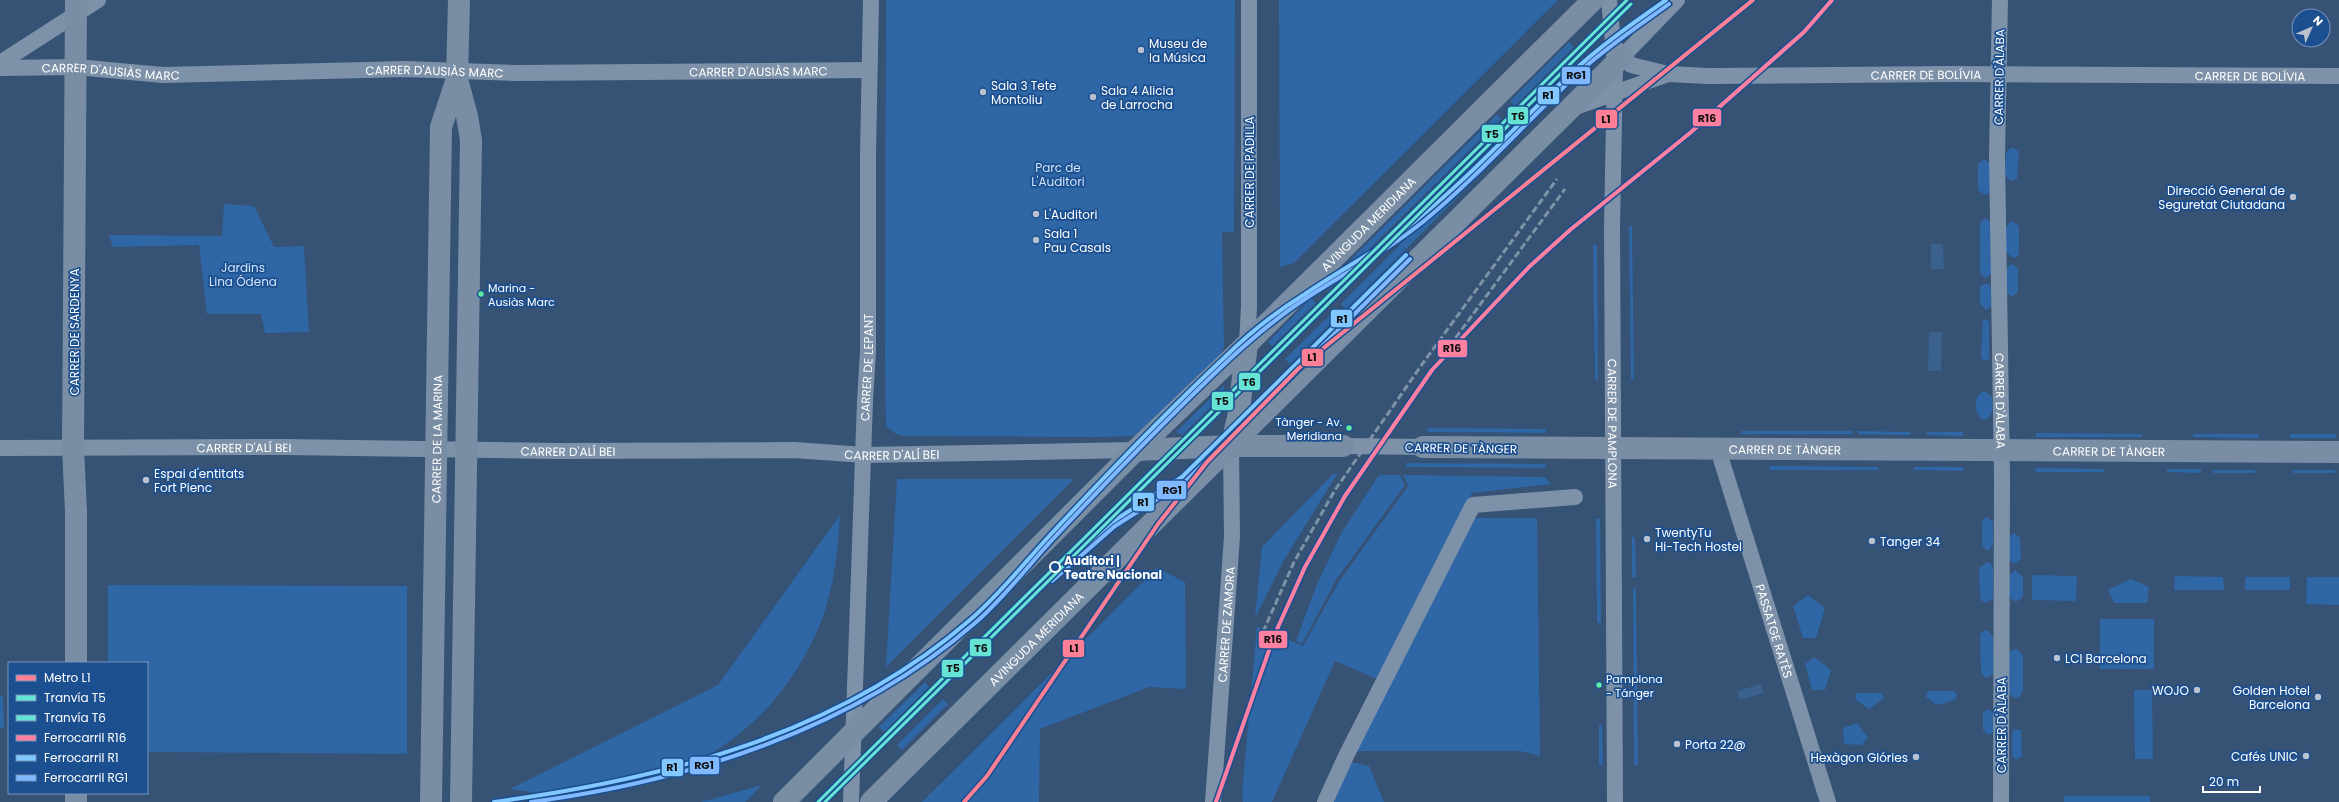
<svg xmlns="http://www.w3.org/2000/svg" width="2339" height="802" font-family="Poppins,sans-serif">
<rect width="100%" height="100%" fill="#365274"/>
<!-- green -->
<g fill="#2f66a5">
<path d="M886,0H1235L1234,232H1222L1224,347L1220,356L1144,431L1133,436L1098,437L904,436L896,434L886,426L885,360Z"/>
<path d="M1279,0H1558L1294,263L1280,267Z"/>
<path d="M1569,42L1574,47L1515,106L1510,101Z"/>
<path d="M1587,60L1591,64L1532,123L1527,119Z"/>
<path d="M1497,114L1501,119L1328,290L1324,286Z"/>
<path d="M1514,130L1519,136L1346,309L1341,304Z"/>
<path d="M2011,148H2014L2019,152L2017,179L2012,181L2005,176L2006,153Z"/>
<path d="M1984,159L1991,164V190L1990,193L1985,195L1978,190V164Z"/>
<path d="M224,204L254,206L274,247L304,246L309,332L265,333L261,314H207L199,245L113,247L109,235L222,236Z"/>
<path d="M1985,218L1992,223V274L1985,278L1980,273V223Z"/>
<path d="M2012,221L2019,226V252L2018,256L2013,258L2006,252V227Z"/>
<path d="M1629,226H1632L1634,380L1631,379Z"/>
<path d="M1593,245H1597L1598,380H1595Z"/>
<path d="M2011,264L2018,268V292L2012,297L2006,292V269Z"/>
<path d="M1984,284H1988L1992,289L1991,307L1986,310L1980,304V287Z"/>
<path d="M1311,298L1316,303L1272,346L1268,342Z"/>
<path d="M1329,316L1333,321L1290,364L1285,359Z"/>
<path d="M1983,319L1988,320L1989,324V359L1984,361L1981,357Z"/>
<path d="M1224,385V394L1182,435L1176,432Z"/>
<path d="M1985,391L1992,397C1992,407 1995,416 1984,420C1973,415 1973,394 1985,391Z"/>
<path d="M1427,428L1546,429V433L1428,432Z"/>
<rect x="1741" y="431" width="111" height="3"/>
<path d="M1858,431L1911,432L1910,435L1858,434Z"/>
<path d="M1927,432H1963V436L1927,435Z"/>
<path d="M2036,433L2142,434V437H2036Z"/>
<path d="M2193,434H2259L2258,438L2193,437Z"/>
<rect x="2290" y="434" width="46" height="4"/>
<path d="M1406,463L1545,464L1546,468L1406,467Z"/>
<path d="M1770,466L1878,467L1879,470H1769Z"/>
<path d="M1914,467H1963V471L1914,470Z"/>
<path d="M2036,468L2104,469L2105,472H2035Z"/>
<path d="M2167,469H2201V473L2167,472Z"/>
<path d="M2212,470H2255V473H2213Z"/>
<path d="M2292,470H2335V473H2293Z"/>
<path d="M1333,474H1337L1284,560L1255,618L1262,547Z"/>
<path d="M1379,475H1400L1405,485L1336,580L1302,644L1296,641L1317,584L1342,532Z"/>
<path d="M1403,475L1545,477L1551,484L1472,493L1377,679L1335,661L1272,802H1243L1242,793L1257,627L1303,646L1340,580L1408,486Z"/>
<path d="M897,479H1074L886,667Z"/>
<path d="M840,515C838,551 834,588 821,622C775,735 678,792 558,795C542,795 526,791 510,789L718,685Z"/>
<path d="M1987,517L1993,522V545L1988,551L1982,546V522L1983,519Z"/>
<path d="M1475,518H1537L1540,756L1520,751H1356Z"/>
<path d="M1596,519H1600L1601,623H1597Z"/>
<path d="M2014,533L2020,538L2021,559L2014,564L2007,558V538Z"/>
<path d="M1632,537H1635L1636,577H1632Z"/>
<path d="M1987,562L1991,564L1993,568V598L1986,603L1982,601L1980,597L1979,568Z"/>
<path d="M1157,568L1185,582L1186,689L1149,687L1040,729L1039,802H922Z"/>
<path d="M2015,570L2023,577V597L2016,602L2007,596L2008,576Z"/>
<path d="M2032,575L2077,576L2076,601L2032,600Z"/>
<path d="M2175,576L2223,577L2224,590H2174Z"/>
<rect x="2245" y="577" width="45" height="13"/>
<path d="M2307,577H2339V605L2306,604Z"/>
<path d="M2131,579L2149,587L2147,603H2114L2108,590Z"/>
<path d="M108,585L407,586V754L147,752V663H108Z"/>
<path d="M1633,588L1636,589L1638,765H1634Z"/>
<path d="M1808,595L1825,608L1816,638H1803L1793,606Z"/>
<rect x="2100" y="619" width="54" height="50"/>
<path d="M1988,630L1993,637L1994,674L1986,678L1981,673L1980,635L1983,631Z"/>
<path d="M2017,649L2023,656V691L2019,697L2014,698L2008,692V654L2012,650Z"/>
<path d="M1814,657L1831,670L1825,690H1812L1805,664Z"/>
<path d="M925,682L929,687L884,732L879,727Z"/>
<path d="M2134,690H2152L2153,759H2135Z"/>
<path d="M1928,691H1954L1957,695L1955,700L1937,705L1926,697Z"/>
<path d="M1857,693H1882L1884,698L1869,709L1855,699Z"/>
<path d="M0,696H3L4,728H0Z"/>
<path d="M943,699L948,704L902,750L897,745Z"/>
<path d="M1987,709L1994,713V731L1989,735L1983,730V713Z"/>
<path d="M1857,723L1868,738L1861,745L1844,744L1843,728Z"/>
<path d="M1599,725H1602L1603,765H1599Z"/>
<path d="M2014,729L2021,730L2022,756L2016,760L2012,756V733Z"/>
<path d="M1352,762L1369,766L1384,802H1333Z"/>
<path d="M762,785L745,802H701Z"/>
<rect x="2064" y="796" width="86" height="6"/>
</g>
<!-- water -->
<g fill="#3b618d">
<path d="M1931,244H1943L1944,269H1931Z"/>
<path d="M1929,332H1942L1941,371H1928Z"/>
<path d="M1761,684L1763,693L1740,700L1737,691Z"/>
</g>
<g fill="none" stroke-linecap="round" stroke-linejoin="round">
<!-- street -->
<g stroke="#7d92a8" stroke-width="16">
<path id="s1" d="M1609,0L1615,64L1612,228L1615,802"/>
<path id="s2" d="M2000,0L1997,155L2002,479L2001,802"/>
<path d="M1616,48L1631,65L1668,74"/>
<path d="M1622,57L1677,0"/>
<path d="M0,63L98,0"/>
<path id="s3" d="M0,68L76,67L163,75L405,69L517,73L869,70"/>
<path id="s4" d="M1573,108L1668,74L1709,76L1953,74L2339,76"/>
<path d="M1247,344L1249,306V0"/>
<path d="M1343,446L1423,447"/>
<path id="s5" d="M0,448L284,447L555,451L794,450L864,455L1136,450"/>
<path id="s6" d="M1721,459L1828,802"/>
<path id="s7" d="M851,802L865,401L868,351V155L871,0"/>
<path id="s8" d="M1213,802L1232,537L1231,446"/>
<path d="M1325,802L1346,756L1473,505L1575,497"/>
</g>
<!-- secondary -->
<g stroke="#798da4" stroke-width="22">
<path d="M76,0L73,448L76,511V663"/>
<path d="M457,79L467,116L471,140L461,802"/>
<path d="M1231,446L1238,418L1247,344"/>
<path id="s9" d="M1423,447L2339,452"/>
<path d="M1136,450L1231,446H1343"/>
<path d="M76,793V802"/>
<path id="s10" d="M431,802L441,127L457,79L459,0"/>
<path id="s11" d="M784,802L1136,450L1247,344L1593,0"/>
<path id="s12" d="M871,802L1622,57"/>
</g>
<!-- rail -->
<g stroke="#7e92a7" stroke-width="3" stroke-dasharray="7 3" stroke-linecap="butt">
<path d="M1432,370L1565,189"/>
<path d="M1263,632L1294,562L1335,490L1423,363L1557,179"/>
</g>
<!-- rail-1 casing -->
<g stroke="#1b4f8f" stroke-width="7">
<path id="rail-1" d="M1216,802L1274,636L1305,567L1345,496L1432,370L1529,267L1570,230L1690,133L1804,32L1832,0"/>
</g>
<!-- rail-2 casing -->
<g stroke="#1b4f8f" stroke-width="7">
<g id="rail-2">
<path d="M1049,577L1112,522L1182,477L1406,255"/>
<path d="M494,802C664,779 838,735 971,619C1000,594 1025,562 1051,534C1107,474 1164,414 1225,357C1249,333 1276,312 1305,294C1343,268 1385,247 1420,217C1477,171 1525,115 1579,66C1606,42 1636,21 1666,0"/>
</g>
</g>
<!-- rail-3 casing -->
<g stroke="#1b4f8f" stroke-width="7">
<g id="rail-3">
<path d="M1052,581L1115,526L1186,481L1410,259"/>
<path d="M531,802C689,781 853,729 975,623C1003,599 1027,567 1052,540C1111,477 1170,415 1232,357C1255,336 1279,316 1305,299C1345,273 1387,251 1424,221C1481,174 1529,118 1584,68C1610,45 1640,25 1669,4"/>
</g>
</g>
<!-- rail-1 -->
<use href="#rail-1" stroke="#ff80a1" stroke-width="4"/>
<!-- rail-2 -->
<use href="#rail-2" stroke="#80c8ff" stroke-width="4"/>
<!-- rail-3 -->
<use href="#rail-3" stroke="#80b9ff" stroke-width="4"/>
<!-- tram-1 casing -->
<g stroke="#1b4f8f" stroke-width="6">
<path id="tram-1" d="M818,802L1627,0"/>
</g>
<!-- tram-2 casing -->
<g stroke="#1b4f8f" stroke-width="6">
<path id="tram-2" d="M825,802L1631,4"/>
</g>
<!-- tram-1 -->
<use href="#tram-1" stroke="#66e3d5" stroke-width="3"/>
<!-- tram-2 -->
<use href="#tram-2" stroke="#66e3d5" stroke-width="3"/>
<!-- metro-1 casing -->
<g stroke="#1b4f8f" stroke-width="7">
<path id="metro-1" d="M964,802L987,776L1158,524L1207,462L1299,368L1753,0"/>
</g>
<!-- metro-1 -->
<use href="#metro-1" stroke="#ff8094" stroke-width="4"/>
</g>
<!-- markers -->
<g fill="#b9c2ce" stroke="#1b4f8f" stroke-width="1.5">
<circle cx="1141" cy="50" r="4"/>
<circle cx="983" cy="92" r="4"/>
<circle cx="1093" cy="97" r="4"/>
<circle cx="2293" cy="197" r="4"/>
<circle cx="1036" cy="214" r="4"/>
<circle cx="1036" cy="240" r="4"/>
<circle cx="146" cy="480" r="4"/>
<circle cx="1647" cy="539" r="4"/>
<circle cx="1872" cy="541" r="4"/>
<circle cx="2057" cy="658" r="4"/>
<circle cx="2197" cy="690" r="4"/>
<circle cx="2318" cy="697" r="4"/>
<circle cx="1677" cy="744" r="4"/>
<circle cx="2306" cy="756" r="4"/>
<circle cx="1916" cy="757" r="4"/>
</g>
<g fill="#60e9a3" stroke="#1b4f8f" stroke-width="1.5">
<circle cx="481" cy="294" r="3.5"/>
<circle cx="1349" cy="428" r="3.5"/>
<circle cx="1599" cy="685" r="3.5"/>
</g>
<circle fill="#1b4f8f" stroke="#fff" stroke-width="2" cx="1055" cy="567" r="5"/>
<g text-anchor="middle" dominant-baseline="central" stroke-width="3.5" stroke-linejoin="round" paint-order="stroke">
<!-- bus labels -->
<g font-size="11" fill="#fff" stroke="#1b4f8f" text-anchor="start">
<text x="488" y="288">Marina -<tspan x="488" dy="14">Ausiàs Marc</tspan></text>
<text x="1342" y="422" text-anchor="end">Tànger - Av.<tspan x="1342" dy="14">Meridiana</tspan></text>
<text x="1606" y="679">Pamplona<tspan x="1606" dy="14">- Tánger</tspan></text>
</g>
<!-- poi labels -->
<g font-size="12" fill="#fff" stroke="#1b4f8f" text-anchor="start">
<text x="1149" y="43">Museu de<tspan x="1149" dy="14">la Música</tspan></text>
<text x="991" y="85">Sala 3 Tete<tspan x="991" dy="14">Montoliu</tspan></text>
<text x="1101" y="90">Sala 4 Alicia<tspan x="1101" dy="14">de Larrocha</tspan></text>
<text x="2285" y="190" text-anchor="end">Direcció General de<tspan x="2285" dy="14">Seguretat Ciutadana</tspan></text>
<text x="1044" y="214">L'Auditori</text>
<text x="1044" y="233">Sala 1<tspan x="1044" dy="14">Pau Casals</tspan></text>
<text x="154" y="473">Espai d'entitats<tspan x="154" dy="14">Fort Pienc</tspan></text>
<text x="1655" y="532">TwentyTu<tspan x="1655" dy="14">Hi-Tech Hostel</tspan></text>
<text x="1880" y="541">Tanger 34</text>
<text x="2065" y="658">LCI Barcelona</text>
<text x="2189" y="690" text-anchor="end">WOJO</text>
<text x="2310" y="690" text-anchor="end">Golden Hotel<tspan x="2310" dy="14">Barcelona</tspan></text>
<text x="1685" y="744">Porta 22@</text>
<text x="2298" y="756" text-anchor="end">Cafés UNIC</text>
<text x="1908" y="757" text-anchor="end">Hexàgon Glóries</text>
</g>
<!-- street labels -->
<g font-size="12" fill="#fff" stroke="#1b4f8f">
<text stroke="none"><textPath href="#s3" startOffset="111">CARRER D'AUSIÀS MARC</textPath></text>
<text stroke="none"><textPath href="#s3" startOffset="435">CARRER D'AUSIÀS MARC</textPath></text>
<text stroke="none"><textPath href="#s3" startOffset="759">CARRER D'AUSIÀS MARC</textPath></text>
<text stroke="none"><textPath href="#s4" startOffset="359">CARRER DE BOLÍVIA</textPath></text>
<text stroke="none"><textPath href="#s4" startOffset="683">CARRER DE BOLÍVIA</textPath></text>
<text transform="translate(1999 77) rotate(-89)">CARRER D'ÀLABA</text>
<text transform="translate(1249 172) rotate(-90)">CARRER DE PADILLA</text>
<text stroke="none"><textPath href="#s11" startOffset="822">AVINGUDA MERIDIANA</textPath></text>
<text transform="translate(74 332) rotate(-90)">CARRER DE SARDENYA</text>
<text stroke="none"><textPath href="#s7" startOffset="435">CARRER DE LEPANT</textPath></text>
<text stroke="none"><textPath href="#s2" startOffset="401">CARRER D'ÀLABA</textPath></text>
<text stroke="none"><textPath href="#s1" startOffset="424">CARRER DE PAMPLONA</textPath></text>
<text stroke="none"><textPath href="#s10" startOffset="363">CARRER DE LA MARINA</textPath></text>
<text stroke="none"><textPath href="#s5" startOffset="244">CARRER D'ALÍ BEI</textPath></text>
<text transform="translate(1461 448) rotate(1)">CARRER DE TÀNGER</text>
<text stroke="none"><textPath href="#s5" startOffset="568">CARRER D'ALÍ BEI</textPath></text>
<text stroke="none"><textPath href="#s9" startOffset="362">CARRER DE TÀNGER</textPath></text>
<text stroke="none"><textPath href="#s9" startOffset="686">CARRER DE TÀNGER</textPath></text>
<text stroke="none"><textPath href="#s5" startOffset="892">CARRER D'ALÍ BEI</textPath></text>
<text stroke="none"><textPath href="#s8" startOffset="178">CARRER DE ZAMORA</textPath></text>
<text stroke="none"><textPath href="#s6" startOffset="180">PASSATGE RATÈS</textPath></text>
<text stroke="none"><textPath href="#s12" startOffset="232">AVINGUDA MERIDIANA</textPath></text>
<text transform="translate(2001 725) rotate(-90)">CARRER D'ÀLABA</text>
</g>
<!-- park labels -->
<g font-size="12" fill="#cfe3fa" stroke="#1b4f8f">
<text x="1058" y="167">Parc de<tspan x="1058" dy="14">L'Auditori</tspan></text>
<text x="243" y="267">Jardins<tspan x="243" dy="14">Lina Ódena</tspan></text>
</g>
<!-- stop labels -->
<g font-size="12" font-weight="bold" fill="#fff" stroke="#1b4f8f" text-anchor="start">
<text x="1064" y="560">Auditori |<tspan x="1064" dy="14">Teatre Nacional</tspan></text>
</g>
</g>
<g stroke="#1b4f8f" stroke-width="1.5">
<rect x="1561" y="66" width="30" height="19" rx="4" fill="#80b9ff"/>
<rect x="1537" y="86" width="23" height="19" rx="4" fill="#80c8ff"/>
<rect x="1507" y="106" width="22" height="19" rx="4" fill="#66e3d5"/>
<rect x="1692" y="108" width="30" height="19" rx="4" fill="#ff80a1"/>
<rect x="1595" y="109" width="23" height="20" rx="4" fill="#ff8094"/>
<rect x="1481" y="124" width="23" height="19" rx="4" fill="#66e3d5"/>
<rect x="1330" y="309" width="23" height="19" rx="4" fill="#80c8ff"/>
<rect x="1437" y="339" width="31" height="19" rx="4" fill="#ff80a1"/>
<rect x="1301" y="348" width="23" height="19" rx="4" fill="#ff8094"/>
<rect x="1238" y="372" width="23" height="19" rx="4" fill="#66e3d5"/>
<rect x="1211" y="391" width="23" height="20" rx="4" fill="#66e3d5"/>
<rect x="1156" y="480" width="31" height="20" rx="4" fill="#80b9ff"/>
<rect x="1132" y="492" width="23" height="20" rx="4" fill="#80c8ff"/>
<rect x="1258" y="630" width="30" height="19" rx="4" fill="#ff80a1"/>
<rect x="969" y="638" width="23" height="19" rx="4" fill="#66e3d5"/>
<rect x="1062" y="639" width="23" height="19" rx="4" fill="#ff8094"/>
<rect x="941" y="659" width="23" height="19" rx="4" fill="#66e3d5"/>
<rect x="689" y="756" width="31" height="19" rx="4" fill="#80b9ff"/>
<rect x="661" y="758" width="23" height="19" rx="4" fill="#80c8ff"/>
</g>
<g font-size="11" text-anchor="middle" font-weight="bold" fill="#111">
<text x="1576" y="79">RG1</text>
<text x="1548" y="99">R1</text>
<text x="1518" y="120">T6</text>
<text x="1707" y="122">R16</text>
<text x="1606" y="123">L1</text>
<text x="1492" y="138">T5</text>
<text x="1342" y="323">R1</text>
<text x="1452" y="352">R16</text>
<text x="1312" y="361">L1</text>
<text x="1249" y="386">T6</text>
<text x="1222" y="405">T5</text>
<text x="1172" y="494">RG1</text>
<text x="1143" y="506">R1</text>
<text x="1273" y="643">R16</text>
<text x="981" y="652">T6</text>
<text x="1074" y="652">L1</text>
<text x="953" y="672">T5</text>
<text x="704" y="769">RG1</text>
<text x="672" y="771">R1</text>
</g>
<!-- legend -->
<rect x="8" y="662" width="140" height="132" fill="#1b4f8f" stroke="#7695bc"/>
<rect x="16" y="675" width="20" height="6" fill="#ff8094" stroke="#7695bc"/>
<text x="44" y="682" font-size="12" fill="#ffffff">Metro L1</text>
<rect x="16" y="695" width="20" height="6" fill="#66e3d5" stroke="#7695bc"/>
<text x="44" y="702" font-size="12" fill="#ffffff">Tranvía T5</text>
<rect x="16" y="715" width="20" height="6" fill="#66e3d5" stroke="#7695bc"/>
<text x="44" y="722" font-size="12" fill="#ffffff">Tranvía T6</text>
<rect x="16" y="735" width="20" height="6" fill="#ff80a1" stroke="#7695bc"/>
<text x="44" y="742" font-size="12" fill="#ffffff">Ferrocarril R16</text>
<rect x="16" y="755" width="20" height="6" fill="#80c8ff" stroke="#7695bc"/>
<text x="44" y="762" font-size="12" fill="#ffffff">Ferrocarril R1</text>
<rect x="16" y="775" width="20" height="6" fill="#80b9ff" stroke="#7695bc"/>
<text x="44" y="782" font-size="12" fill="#ffffff">Ferrocarril RG1</text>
<!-- north arrow -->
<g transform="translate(2311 28) rotate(45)"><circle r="19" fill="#1b4f8f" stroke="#7695bc"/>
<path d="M0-3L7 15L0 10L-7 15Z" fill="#b9c2ce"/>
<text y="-6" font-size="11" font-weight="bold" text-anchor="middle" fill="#ffffff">N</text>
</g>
<!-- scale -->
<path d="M2203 786v6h57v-6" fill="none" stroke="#ffffff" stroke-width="2"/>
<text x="2209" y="786" font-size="12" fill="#ffffff" stroke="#1b4f8f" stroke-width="3" paint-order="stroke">20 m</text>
</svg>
